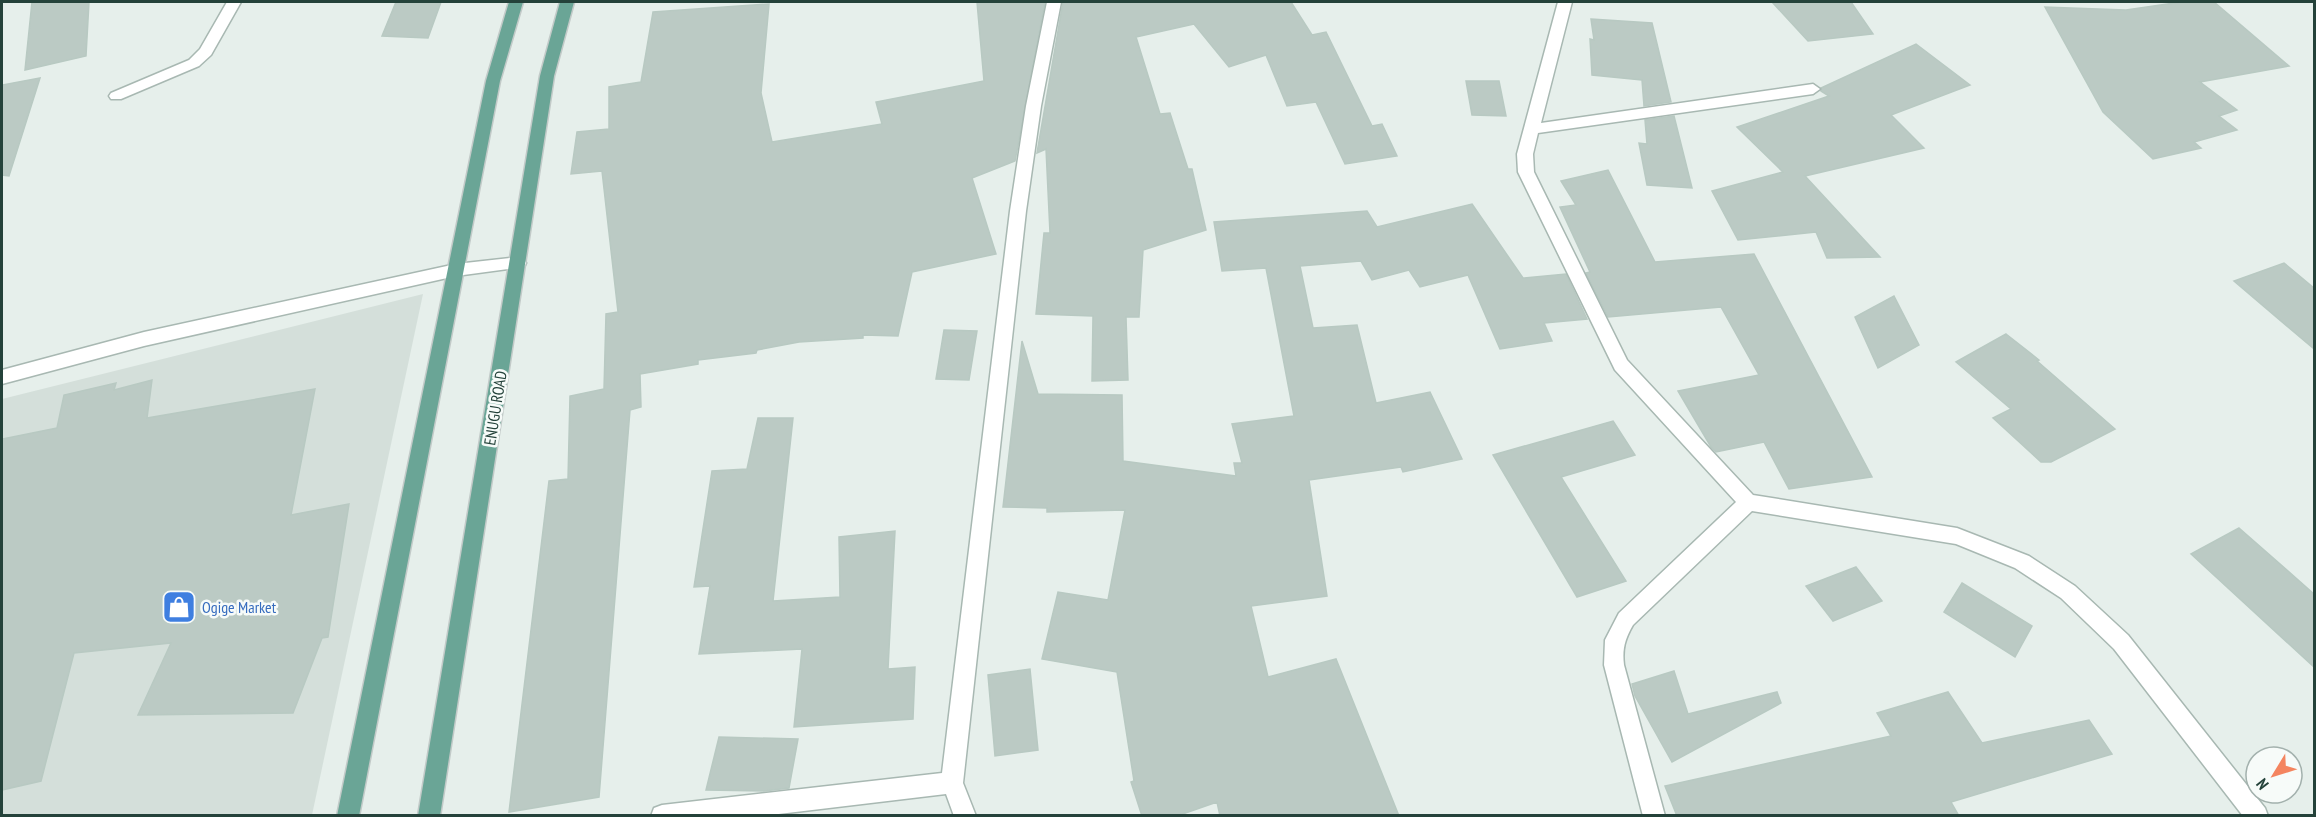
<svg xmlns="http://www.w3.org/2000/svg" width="2316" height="817" font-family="'PT Sans Narrow',sans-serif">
<rect width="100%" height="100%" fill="#e6efeb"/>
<!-- built -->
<path fill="#d4dfda" d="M423,294L312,815H2V399Z"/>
<!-- building -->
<g fill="#bbcac4" stroke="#b8c9c2" stroke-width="1.5">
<path d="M32,2H89L86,56L25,70Z"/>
<path d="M396,2H441L428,38L382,36Z"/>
<path d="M977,2H1045L1015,161L972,178L996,254L912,272L898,336L863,335V338L799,342L757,350L756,353L698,360V364L640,374L641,407L630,410L599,797L509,812L549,481L568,479L570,396L604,389L606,314L618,312L602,171L571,174L577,132L609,129V87L641,82L653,12L769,4L761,93L772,142L882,124L876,102L984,81Z"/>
<path d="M1063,2H1291L1312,35L1326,32L1372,126L1382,124L1397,156L1345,164L1316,102L1287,106L1266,55L1229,67L1194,24L1136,37L1160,114L1170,113L1188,169H1192L1206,230L1143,250L1139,317H1126L1128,380L1092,381L1093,316L1036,314L1044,233H1050L1046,149L1037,153Z"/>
<path d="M1772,2H1851L1873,34L1808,41Z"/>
<path d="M2181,2H2214L2289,66L2200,82L2237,110L2219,116L2237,130L2194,142L2201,148L2153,159L2103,112L2045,7L2126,10Z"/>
<path d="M1591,19L1652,23L1671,102L1644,106L1642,80L1592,75L1590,39L1594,40Z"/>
<path d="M1916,44L1970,85L1891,115L1924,148L1805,176L1880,257L1827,258L1816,232L1738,240L1712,191L1783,172L1737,127L1829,96L1821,91V88Z"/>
<path d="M40,78L9,176L2,175V85Z"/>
<path d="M1466,81H1499L1506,116L1472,115Z"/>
<path d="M1674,116L1692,188L1647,185L1639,143L1647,144L1645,120Z"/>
<path d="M1608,170L1655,262L1754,254L1872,477L1789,489L1764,442L1716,452L1711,447L1678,391L1759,375L1721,307L1608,317L1586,273L1590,272L1560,207L1576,205L1561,181Z"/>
<path d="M1472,204L1523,278L1566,274L1587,319L1544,323L1552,341L1500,349L1468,275L1420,287L1409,270L1372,280L1361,261L1300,266L1313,328L1357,325L1376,403L1430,392L1462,459L1403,472L1401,467L1309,480L1327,596L1251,606L1268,677L1336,659L1399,816H1220L1217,802L1177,816H1142L1131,782L1134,781L1117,672L1042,659L1058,592L1108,600L1125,510L1047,512V508L1003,507L1022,341L1038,394L1122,395L1123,461L1236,476L1234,463H1242L1232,424L1294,416L1266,268L1222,271L1214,222L1367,211L1377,227Z"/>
<path d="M2284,263L2314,288V349L2234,281Z"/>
<path d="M1894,296L1919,345L1878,368L1855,317Z"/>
<path d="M944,330L977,331L969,380L936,379Z"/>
<path d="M2006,334L2039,360L2037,361L2115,429L2051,462H2041L1993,418L2011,409L1956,362Z"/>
<path d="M152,380L147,418L315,389L291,515L349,504L328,637L322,638L293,713L138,715L171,643L74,653L41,781L2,790V439L57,428L64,395L116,383L114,390Z"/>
<path d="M758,418H793L773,601L840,597L839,537L895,531L888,669L915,667L913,719L794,727L802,649L699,654L710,586L694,587L712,471L747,469Z"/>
<path d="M1613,421L1635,455L1561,477L1626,581L1577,597L1493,455Z"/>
<path d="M2239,528L2314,594V667L2191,554Z"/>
<path d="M1856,567L1882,601L1833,621L1806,586Z"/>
<path d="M1962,583L2032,626L2015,657L1944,612Z"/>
<path d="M1030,669L1038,750L995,756L988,675Z"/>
<path d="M1674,671L1688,714L1777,692L1781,703L1672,762L1635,696L1632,684Z"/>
<path d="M1948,692L1982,743L2089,720L2112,754L1951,802L1959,816H1677L1665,786L1891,736L1877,713Z"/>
<path d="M719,737L798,739L789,788L764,791L706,790Z"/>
</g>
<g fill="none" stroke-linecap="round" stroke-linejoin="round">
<!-- street casing -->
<g stroke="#a8b8b2" stroke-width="3">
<g id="street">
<path d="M227,2H241L211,55L199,66L121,99H111L109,96L111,93L189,60L200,49Z"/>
<path d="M1047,2H1061L1041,106L1026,211L963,783L976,816H954L946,794L762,816H651L654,808L662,805L942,773L1010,211L1026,106Z"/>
<path d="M1558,2H1572L1541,123L1813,84L1820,89L1813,94L1538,133L1533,154L1534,172L1627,360L1753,495L1957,528L2029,556L2075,586L2128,635L2265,808L2268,816H2243L2114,649L2061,598L2015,568L1956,544L1752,511L1633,625C1625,639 1622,649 1624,665L1665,816H1643L1604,665L1605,640L1619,613L1736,502L1615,370L1518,172L1517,154Z"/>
<path d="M518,257L524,259L526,263L524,267L456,276L144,346L2,384V370L144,332L456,264Z"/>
</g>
</g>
<!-- primary casing -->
<g stroke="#c2cac8" stroke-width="3">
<g id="primary">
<path d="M509,2H523L500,81L359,816H337L486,81Z"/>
<path d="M560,2H574L554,76L440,816H418L540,76Z"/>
</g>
</g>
<!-- street -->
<use href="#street" fill="#fff" fill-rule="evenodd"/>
<!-- primary -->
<use href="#primary" fill="#6aa596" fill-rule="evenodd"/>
</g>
<!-- icons -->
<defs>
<g id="shop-square" transform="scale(1.725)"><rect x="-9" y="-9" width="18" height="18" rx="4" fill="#3f7fe0" stroke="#f7fbf9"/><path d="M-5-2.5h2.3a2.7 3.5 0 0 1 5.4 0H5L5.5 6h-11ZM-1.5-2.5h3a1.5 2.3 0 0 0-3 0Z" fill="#fff"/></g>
</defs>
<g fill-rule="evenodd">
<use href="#shop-square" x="179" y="607"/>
</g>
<g text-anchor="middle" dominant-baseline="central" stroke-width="5" stroke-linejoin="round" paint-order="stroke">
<!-- street labels -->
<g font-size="16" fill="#24423a" stroke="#f7fbf9">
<text transform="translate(495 408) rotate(-81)">ENUGU ROAD</text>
</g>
<!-- shop labels -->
<g font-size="16" fill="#366cbe" stroke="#f7fbf9" text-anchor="start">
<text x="202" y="607">Ogige Market</text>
</g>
</g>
<!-- border -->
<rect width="2316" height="817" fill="none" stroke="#24423a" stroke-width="6"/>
<!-- north arrow -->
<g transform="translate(2274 775) rotate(232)"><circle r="28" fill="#f7fbf9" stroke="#a3b1ad" stroke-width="1.5"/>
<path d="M0-4.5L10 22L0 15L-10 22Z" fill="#f4845f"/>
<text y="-9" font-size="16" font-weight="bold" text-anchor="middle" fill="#24423a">N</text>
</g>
</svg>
